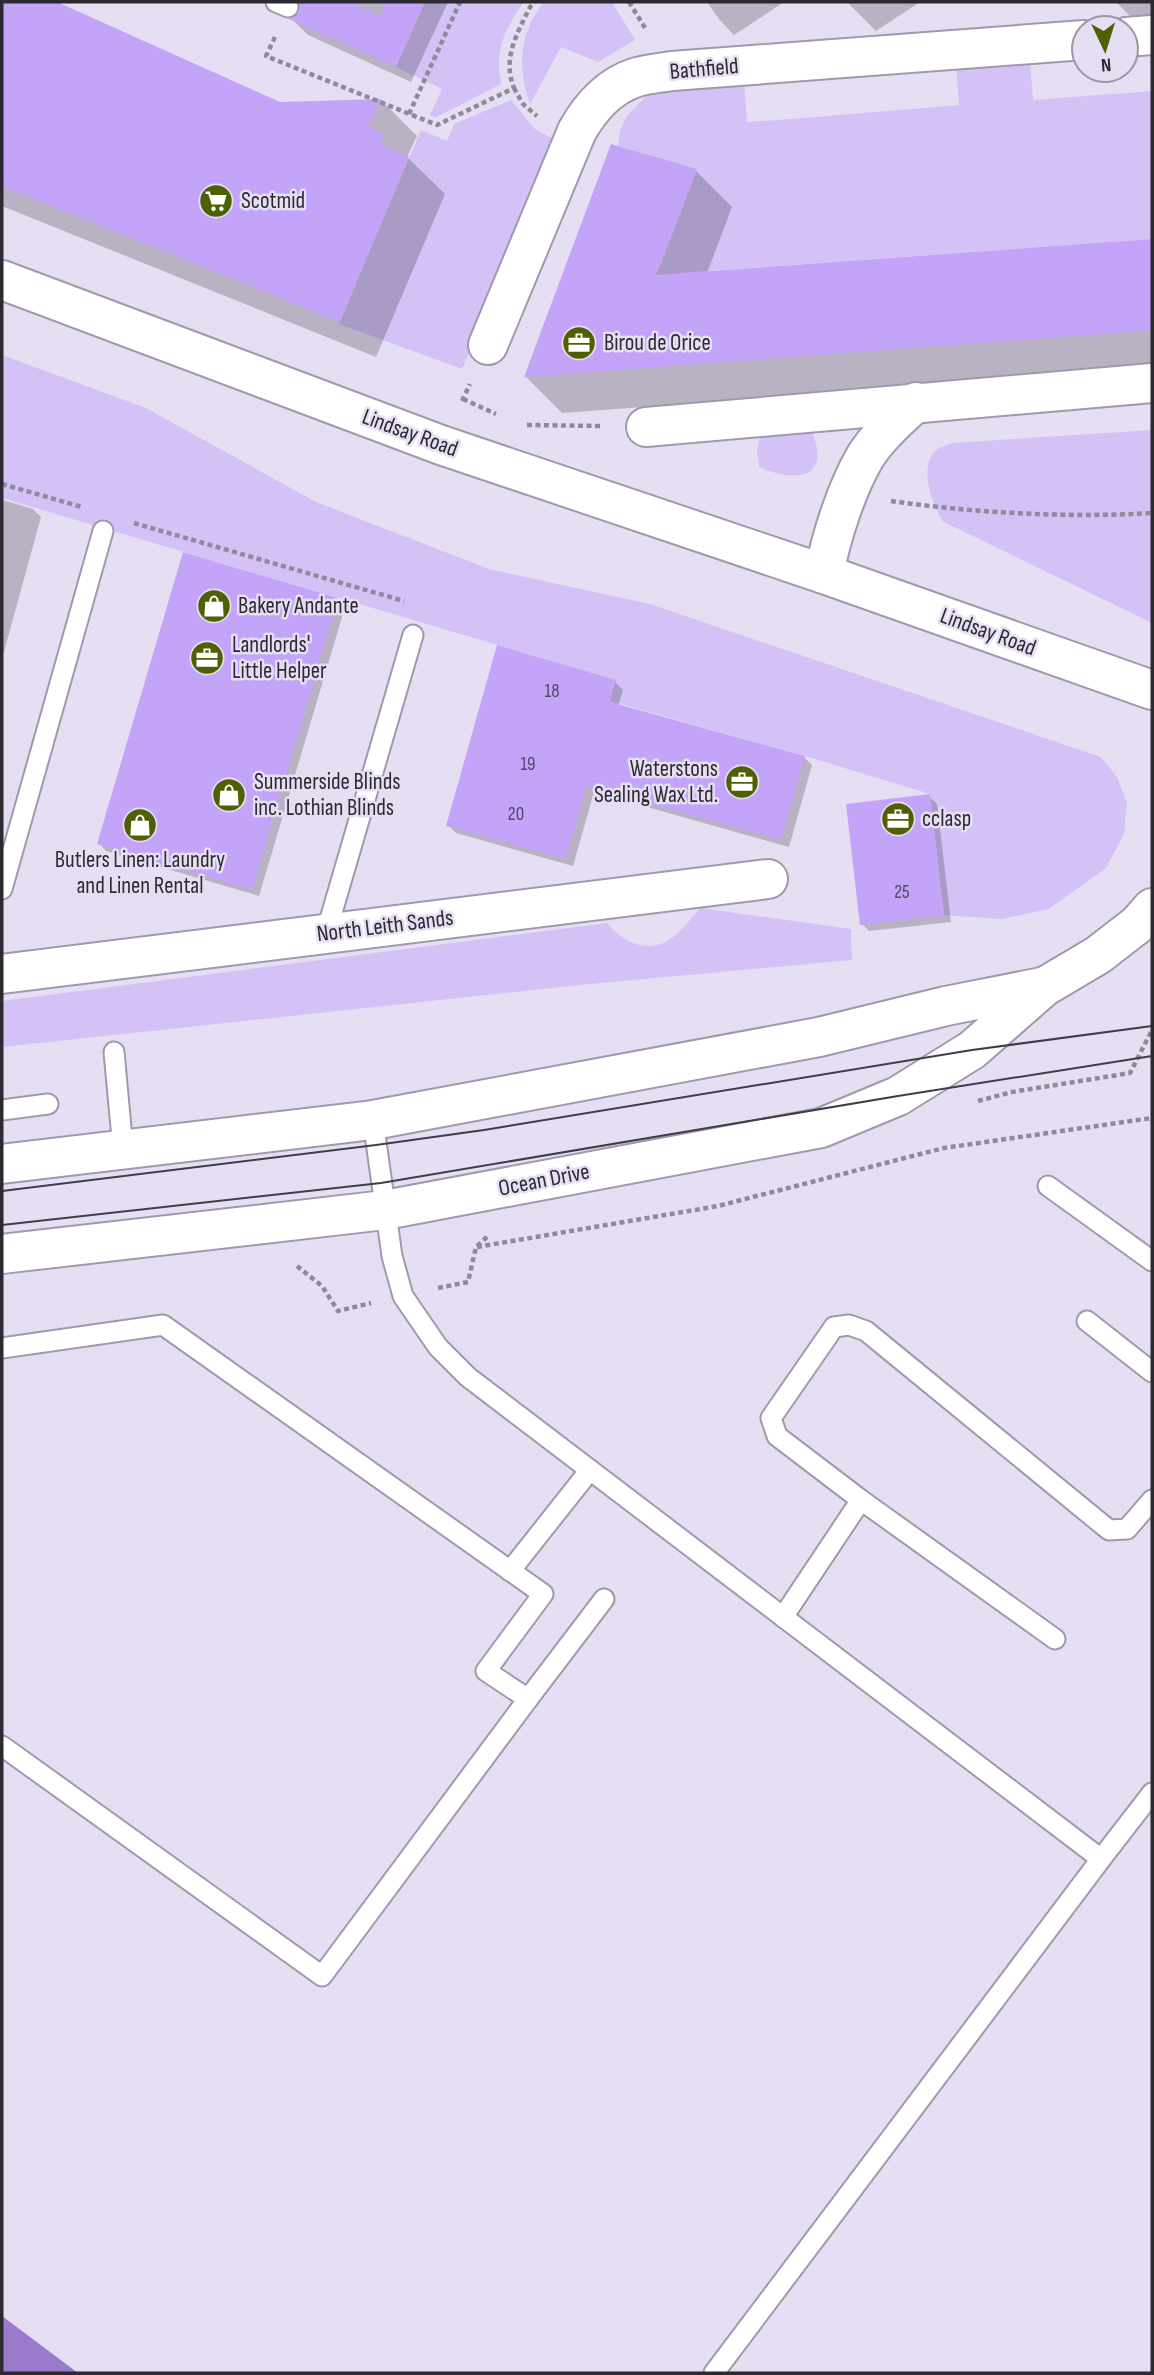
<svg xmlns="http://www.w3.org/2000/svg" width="1154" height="2375" font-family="'Sofia Sans Condensed',sans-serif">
<rect width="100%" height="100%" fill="#e6dff4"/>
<!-- green -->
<g fill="#d4c2f7">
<path d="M425,2H524C511,20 500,38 499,61C498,68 501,77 501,84L435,118L430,115L442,89L396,67Z"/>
<path d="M544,2H612L635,40L598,62L561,47L530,104C517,67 519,33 544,2Z"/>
<path d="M1030,59L1033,100L1152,91V239L680,273L651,282L661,264L697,170L618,146L620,131L626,117L646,96L663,85L744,80L747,122L777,120L959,105L956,65Z"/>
<path d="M511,100L535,129L561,143L462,369L339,324L421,130L447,141L454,124Z"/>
<path d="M2,355L146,408L316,502L489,569L650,604L1101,757L1117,777L1127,803L1124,834L1106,868L1049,909L1002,919L944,915L930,794L805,756L610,701L615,680L2,498Z"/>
<path d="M811,429C832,478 797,484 759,467L757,449L761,433Z"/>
<path d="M1152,430V623L942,521C932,502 918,468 936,450C940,447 947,445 952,443Z"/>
<path d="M700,908L851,929L852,960L590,984L2,1047V1001L607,923C621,941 647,954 669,940C681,932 691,918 700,908Z"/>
</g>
<!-- water -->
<path fill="#997acb" d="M2,2316L78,2373H2Z"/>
<!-- shadow -->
<g fill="#0003">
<path d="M2,2H54L280,104L381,100L417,136L407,157L445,194L376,357L2,206Z"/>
<path d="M300,2H448L411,82L308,35L293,20L301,13Z"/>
<path d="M707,2H784L734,35L719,19Z"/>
<path d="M847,2H920L876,31Z"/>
<path d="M1116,2H1152V15L1138,24Z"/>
<path d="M613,146L696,171L732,207L707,273L1152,240V369L562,413L526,377Z"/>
<path d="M2,500L33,509L41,517L2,659Z"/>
<path d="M337,599L345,607L259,896L106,851L99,843Z"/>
<path d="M615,682L623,690L618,706L804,757L812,765L789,847L594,792L573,866L456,833L448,825Z"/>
<path d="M929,796L937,804L951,922L869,931L862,924Z"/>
</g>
<!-- building -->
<g fill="#c3a4f9">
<path d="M2,2H57L280,102L381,99L368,127L384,134L380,144L409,156L340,322L2,186Z"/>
<path d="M299,2H350L380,16L386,2H425L396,67L289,19L299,12Z"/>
<path d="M611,144L697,169L656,275L1152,239V330L524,377Z"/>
<path d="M183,552L338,598L252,890L97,844Z"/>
<path d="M497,645L616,680L610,702L805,756L781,840L586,786L566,859L446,826Z"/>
<path d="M930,794L944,915L860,925L846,804Z"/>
</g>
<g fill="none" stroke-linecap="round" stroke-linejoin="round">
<!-- service casing -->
<g stroke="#a099ad" stroke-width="23">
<g id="service">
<path d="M276,2L288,7"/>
<path d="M2,889L103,531"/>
<path d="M326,933L413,635"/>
<path d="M114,1052L123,1149"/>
<path d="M2,1110L48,1104"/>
<path d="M373,1120L392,1256L403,1296L438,1347L468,1377L1101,1859L1152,1793"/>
<path d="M1048,1186L1152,1261"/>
<path d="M1087,1321L1152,1372"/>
<path d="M2,1348L163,1325L543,1594L486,1671L528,1699L322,1976L2,1746"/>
<path d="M861,1500L777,1436L771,1418L834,1327L849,1325L866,1331L1109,1530L1127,1529L1152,1500"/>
<path d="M510,1571L590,1470"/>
<path d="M783,1617L861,1500L1055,1639"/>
<path d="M528,1699L604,1599"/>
<path d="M714,2373L1101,1859"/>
</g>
</g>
<!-- minor casing -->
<g stroke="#a099ad" stroke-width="42">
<g id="minor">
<path d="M1126,37L1152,35"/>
<path d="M488,345L577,131C590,108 608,87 634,78C646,74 660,73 672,71L1084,40"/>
<path d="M646,427L1152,383"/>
<path d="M824,574C831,537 846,490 865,457C878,436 898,419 916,402"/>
<path d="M2,974L768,879"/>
<path d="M2,1164L373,1120L819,1037L946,1006L1042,987"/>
<path d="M2,1254L385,1210L821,1128L898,1096L972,1050L1044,987L1098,955L1138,924L1152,908"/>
</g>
</g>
<!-- primary casing -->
<g stroke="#a099ad" stroke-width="42">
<path id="primary" d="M2,280L441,445L824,574L1152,690"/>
</g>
<!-- path -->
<g stroke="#8f8a99" stroke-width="4.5" stroke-dasharray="5 3.5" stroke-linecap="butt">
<path d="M629,2L647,31"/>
<path d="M275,37L266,56L437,125L514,88C502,58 517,34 530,7L535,2"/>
<path d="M514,88L523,104L537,116"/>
<path d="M409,114L460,2"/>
<path d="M463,399L496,414"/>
<path d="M462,401L470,384"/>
<path d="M527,425L603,426"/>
<path d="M2,484L82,507"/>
<path d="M891,501C975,513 1068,518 1152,513"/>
<path d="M134,523L404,601"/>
<path d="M978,1101L1012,1092L1130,1073L1152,1030"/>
<path d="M477,1247L718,1206L944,1148L1152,1118"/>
<path d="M297,1266L322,1286L338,1311L371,1303"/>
<path d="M438,1288L468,1282L476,1247L488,1236"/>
</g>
<!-- service -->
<use href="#service" stroke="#fff" stroke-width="19"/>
<!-- minor -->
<use href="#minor" stroke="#fff" stroke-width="38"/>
<!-- primary -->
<use href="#primary" stroke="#fff" stroke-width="38"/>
<!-- tram -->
<g stroke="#413d47" stroke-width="2">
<path d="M2,1191L376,1145L484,1130L972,1050L1152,1026"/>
<path d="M2,1225L381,1183L898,1096L1152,1056"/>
</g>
</g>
<!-- icons -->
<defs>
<g id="supermarket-disc" transform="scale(1.75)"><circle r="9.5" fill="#4f5f03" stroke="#e6dff4"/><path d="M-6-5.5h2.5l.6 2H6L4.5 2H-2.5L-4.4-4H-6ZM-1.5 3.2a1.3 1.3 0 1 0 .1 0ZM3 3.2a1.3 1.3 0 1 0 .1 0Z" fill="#fff"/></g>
<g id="office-disc" transform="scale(1.75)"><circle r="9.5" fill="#4f5f03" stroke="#e6dff4"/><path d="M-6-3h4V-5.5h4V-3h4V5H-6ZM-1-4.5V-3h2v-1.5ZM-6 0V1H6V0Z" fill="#fff"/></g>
<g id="shop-disc" transform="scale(1.75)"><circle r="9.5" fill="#4f5f03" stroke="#e6dff4"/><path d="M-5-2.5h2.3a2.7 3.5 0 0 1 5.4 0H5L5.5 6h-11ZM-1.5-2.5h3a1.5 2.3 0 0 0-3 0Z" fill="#fff"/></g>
</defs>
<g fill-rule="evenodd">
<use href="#supermarket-disc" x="216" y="201"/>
<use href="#office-disc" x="579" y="343"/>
<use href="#shop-disc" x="214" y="606"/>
<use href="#office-disc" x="207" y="658"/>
<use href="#office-disc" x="742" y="782"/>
<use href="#shop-disc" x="229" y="795"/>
<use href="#office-disc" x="898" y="819"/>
<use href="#shop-disc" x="140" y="825"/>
</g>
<g text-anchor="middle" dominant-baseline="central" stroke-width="5" stroke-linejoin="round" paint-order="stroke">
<!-- number labels -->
<g font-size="19" fill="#524863">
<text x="552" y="691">18</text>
<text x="528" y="764">19</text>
<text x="516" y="814">20</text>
<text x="902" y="892">25</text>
</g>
<!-- street labels -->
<g font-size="23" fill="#2c2931" stroke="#e6dff4">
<text transform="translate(704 69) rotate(-5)">Bathfield</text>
<text transform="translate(410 433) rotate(20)">Lindsay Road</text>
<text transform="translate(988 632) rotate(20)">Lindsay Road</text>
<text transform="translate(385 926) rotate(-7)">North Leith Sands</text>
<text transform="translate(544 1180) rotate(-11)">Ocean Drive</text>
</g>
<!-- poi labels -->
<g font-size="23" fill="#2c2931" stroke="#e6dff4" text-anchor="start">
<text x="241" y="201">Scotmid</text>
<text x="604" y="343">Birou de Orice</text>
<text x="238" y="606">Bakery Andante</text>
<text x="232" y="645">Landlords'<tspan x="232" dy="26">Little Helper</tspan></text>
<text x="718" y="769" text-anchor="end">Waterstons<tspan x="718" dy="26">Sealing Wax Ltd.</tspan></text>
<text x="254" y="782">Summerside Blinds<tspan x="254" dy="26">inc. Lothian Blinds</tspan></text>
<text x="922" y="819">cclasp</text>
<text x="140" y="860" text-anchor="middle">Butlers Linen: Laundry<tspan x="140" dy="26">and Linen Rental</tspan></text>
</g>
</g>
<!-- border -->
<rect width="1154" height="2375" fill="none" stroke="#2c2931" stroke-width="7"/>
<!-- north arrow -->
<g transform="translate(1105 49) rotate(176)"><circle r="33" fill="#e6dff4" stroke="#9c96a6" stroke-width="2"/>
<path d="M0-5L12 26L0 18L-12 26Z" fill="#4f5f03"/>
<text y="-10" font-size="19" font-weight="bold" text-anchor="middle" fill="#2c2931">N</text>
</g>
</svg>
